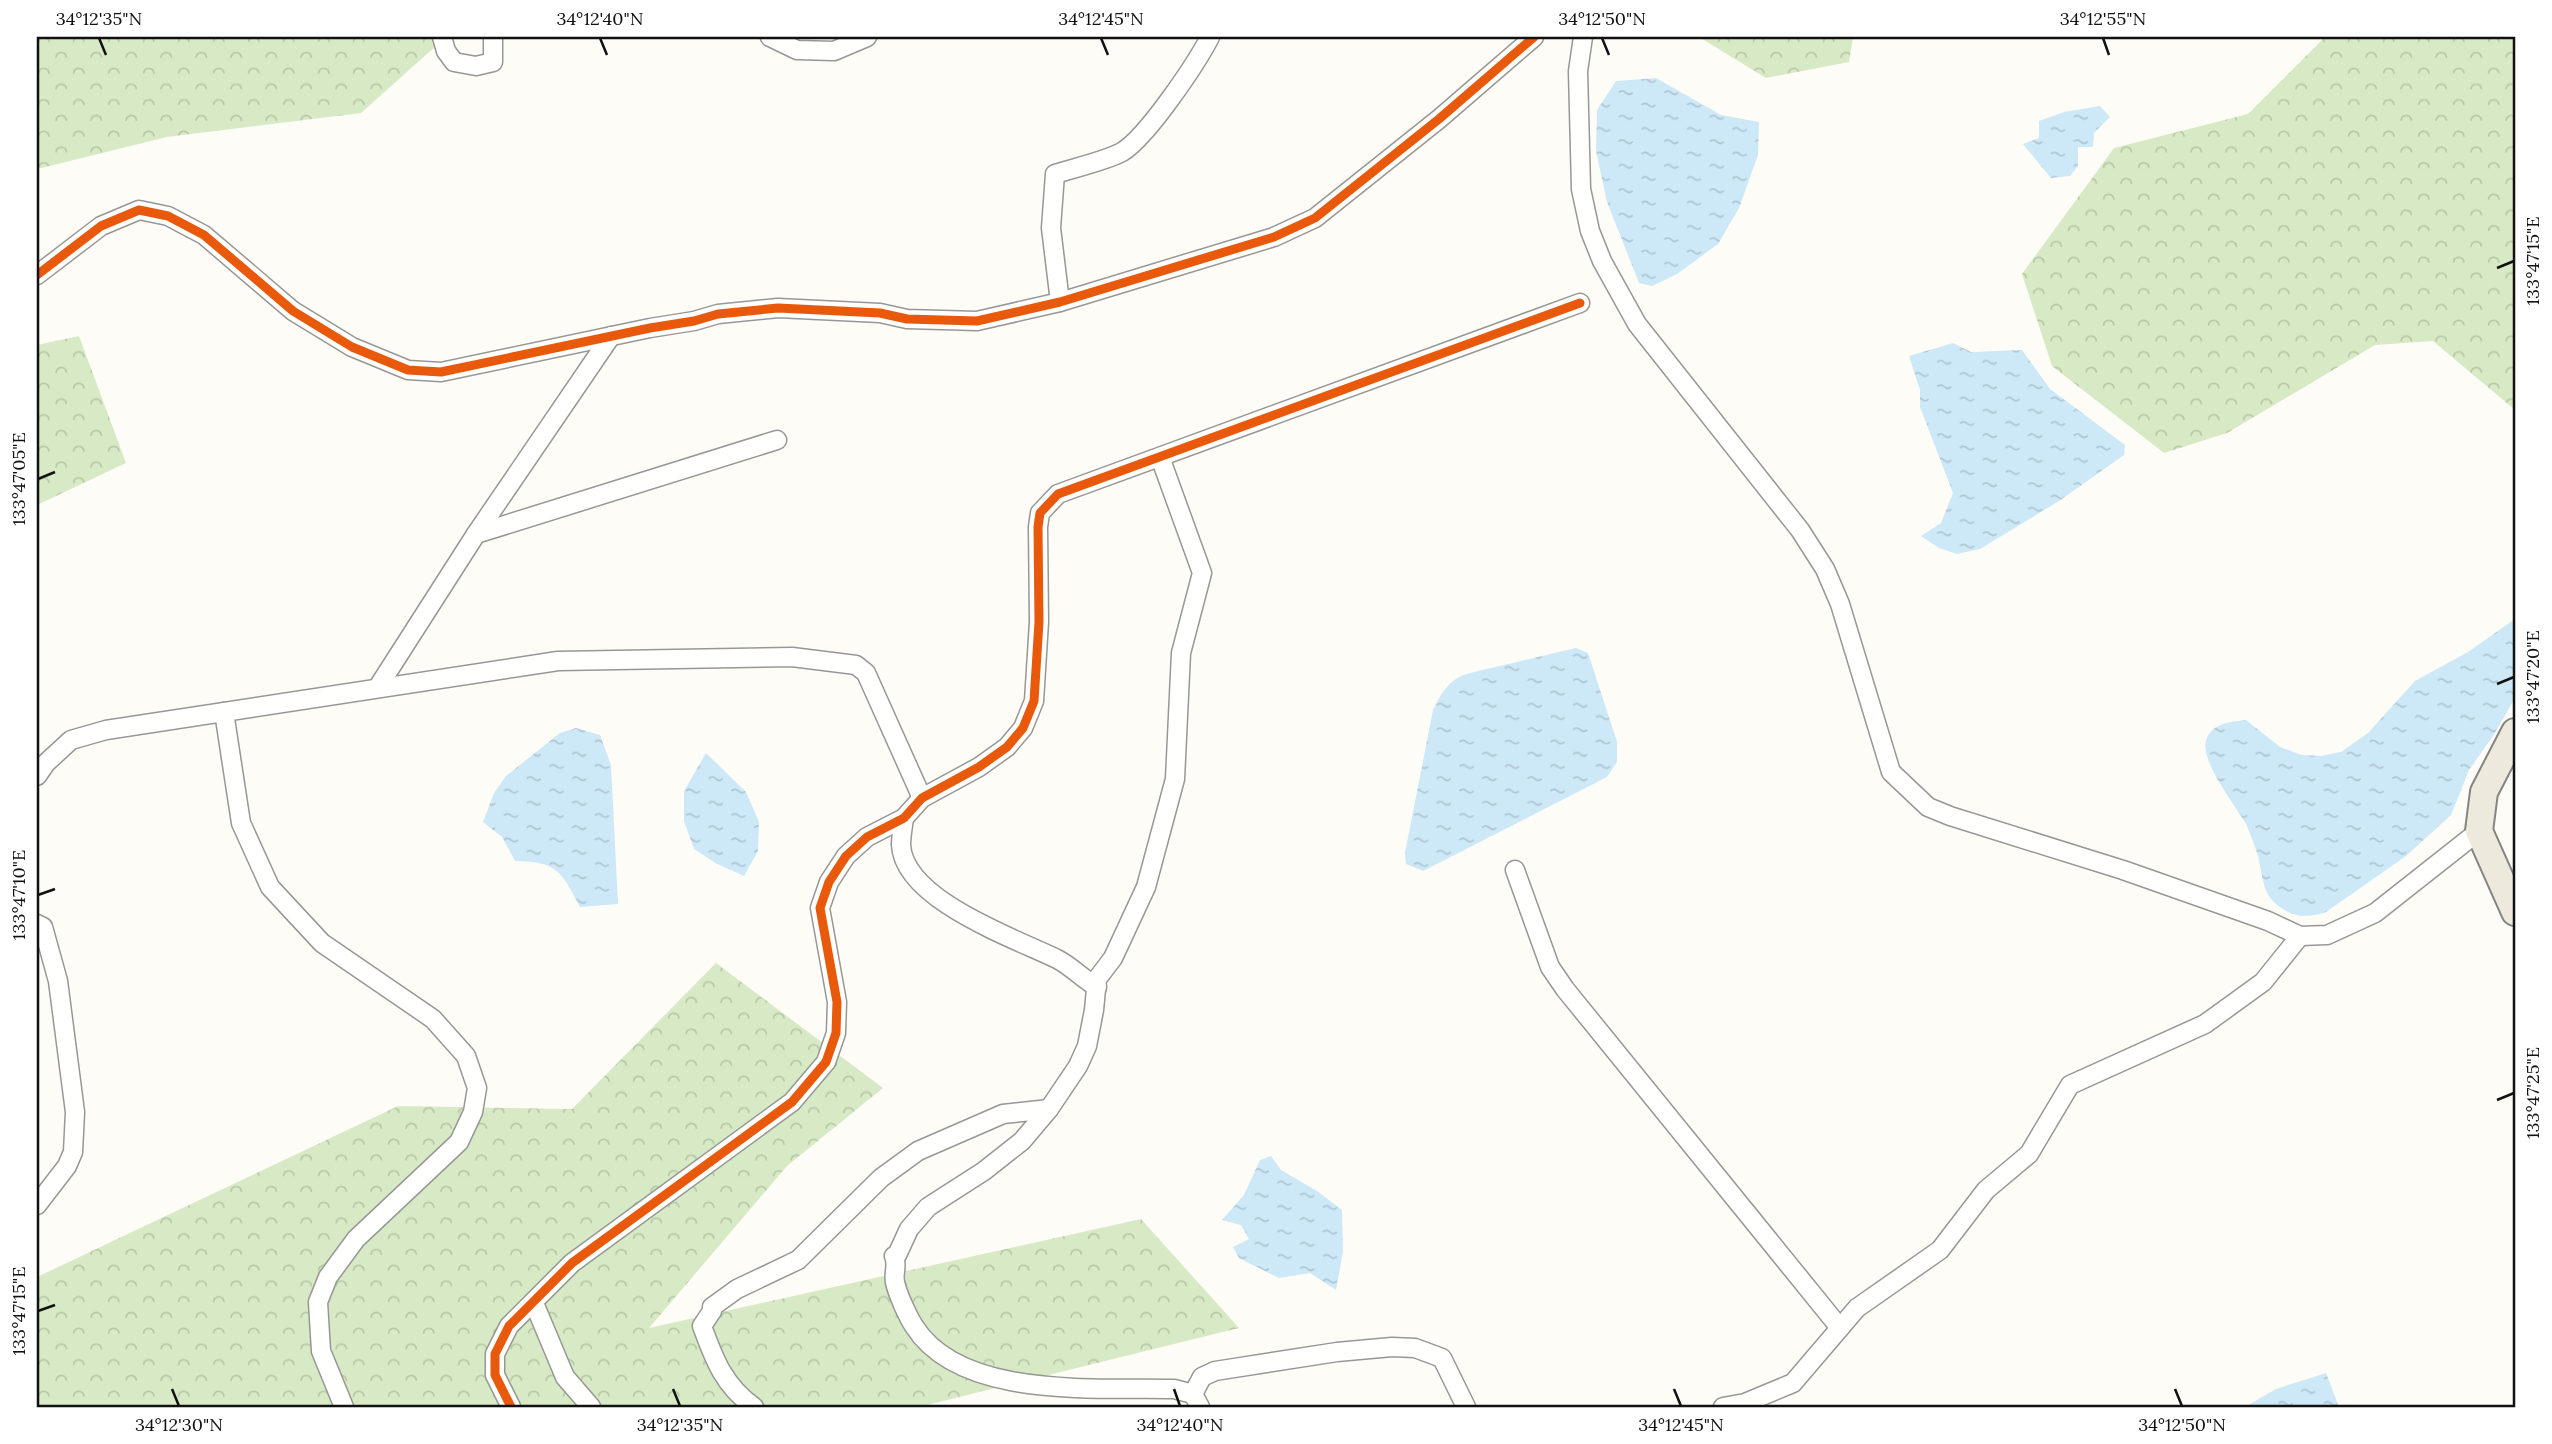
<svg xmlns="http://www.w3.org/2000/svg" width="2552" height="1444" font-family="Lora,serif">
<defs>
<pattern id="forest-crowns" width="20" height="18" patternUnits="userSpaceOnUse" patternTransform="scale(1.75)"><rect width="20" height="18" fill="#d8eac5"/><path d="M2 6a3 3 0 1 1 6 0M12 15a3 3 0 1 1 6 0" fill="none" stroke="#b8c8a8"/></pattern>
<pattern id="water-ripples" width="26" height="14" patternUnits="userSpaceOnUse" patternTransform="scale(1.75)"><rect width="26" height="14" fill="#cde8f7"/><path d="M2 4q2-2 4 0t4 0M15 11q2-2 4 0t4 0" fill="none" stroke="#afc6d3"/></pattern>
</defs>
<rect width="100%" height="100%" fill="#fdfcf7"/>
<!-- forest -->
<g fill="url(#forest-crowns)">
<path d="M37,37H446L361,113L167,137L37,169Z"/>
<path d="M1699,37H1853L1849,62L1766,78Z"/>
<path d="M2325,37H2515V410L2433,341L2375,345L2227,433L2164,453L2052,366L2022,274L2114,148L2248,114Z"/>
<path d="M79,336L126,463L37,505V345Z"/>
<path d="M716,963L883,1088L787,1166L649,1328L1141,1219L1239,1328L919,1407H37V1277L398,1106L572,1109Z"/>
</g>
<!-- water -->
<g fill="url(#water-ripples)">
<path d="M1656,78L1721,115L1759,122L1758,155L1739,208L1718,244L1677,274L1652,286L1639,283L1607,202L1596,151L1597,110L1616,81Z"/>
<path d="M2100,106L2110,117L2094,133L2093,147H2078V166L2070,176L2051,178L2023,144L2039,138V121L2064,112Z"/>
<path d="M1953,343L1971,352L2022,350L2050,389L2125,445L2124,455L2059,501L1980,549L1957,554L1939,548L1921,536L1941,523L1953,493L1920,407V390L1909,356Z"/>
<path d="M2515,619V698L2493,736L2469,770L2451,815L2406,856L2326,912C2306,919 2289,917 2273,901C2262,890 2262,871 2258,856C2255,846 2251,836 2247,826C2237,807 2200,762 2206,741C2211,723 2230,722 2246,720L2280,747L2302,755L2321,756L2341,752L2368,733L2415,681L2468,652Z"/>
<path d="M1576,648L1588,653L1617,742V762L1607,777L1423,871L1406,864L1405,853L1433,710C1441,693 1449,680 1466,674Z"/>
<path d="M576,728L600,735L611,765L618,904L580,907C561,871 558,862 515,861L502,837L483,822L494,793L506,776L560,733Z"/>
<path d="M706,753L746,792L759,822L758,851L744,876L717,864L694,849L684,821V791Z"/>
<path d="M1271,1156L1281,1170L1317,1191L1342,1210L1343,1252L1336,1290L1310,1273L1279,1278L1239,1258L1233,1247L1249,1239L1241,1225L1222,1220L1244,1195L1260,1160Z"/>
<path d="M2326,1373L2339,1407H2245L2276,1389Z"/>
</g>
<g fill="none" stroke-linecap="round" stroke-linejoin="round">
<!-- street casing -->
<g stroke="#979795" stroke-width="21">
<g id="street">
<path d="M442,37L446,51L454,62L476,66L493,62V37"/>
<path d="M770,37L797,50L834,51L867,37"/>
<path d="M1583,37L1578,71L1581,189L1590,231L1602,261L1637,324L1800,530L1825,569L1840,604L1891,772L1928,807L1950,816L2123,870L2268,921L2300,936L2327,935L2375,913L2479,831"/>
<path d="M37,275L101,226L139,210L168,216L204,235L293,311L352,347L408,370L441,372L650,328L694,321L718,314L778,308L880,313L907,319L977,321L1060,302L1274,237L1315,218L1439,119L1534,37"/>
<path d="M1060,302L1051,228L1055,174C1074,168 1105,161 1122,152C1147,137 1196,64 1210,37"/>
<path d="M1160,457L1202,573L1181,653L1175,779L1146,887L1113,958L1097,979L1094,1010L1087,1046L1078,1066L1049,1109L1022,1141L984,1171L928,1207L909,1229L897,1255L894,1256C898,1265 893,1273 895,1282C897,1293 908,1317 914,1326C960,1400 1098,1387 1174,1389L1193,1394L1200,1407"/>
<path d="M476,534L777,440"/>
<path d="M378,687L476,534L611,336"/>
<path d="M224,712L241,823L270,887L322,943L433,1019L466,1056L477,1088L473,1112L459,1142L356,1239L328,1277L318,1302L321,1351L344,1407"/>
<path d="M37,776L46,763L71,740L106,730L558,661L792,657L856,665L866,673L922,798"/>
<path d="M904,818C903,826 901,836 901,845C904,900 1014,938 1057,959C1071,966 1083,979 1097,987"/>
<path d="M1515,870L1550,967L1565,989L1840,1328"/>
<path d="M37,924L43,927L58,981L75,1112L73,1152L67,1166L37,1205"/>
<path d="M534,1303L565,1377L591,1407"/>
<path d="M1193,1394L1202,1377L1215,1371L1337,1352L1392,1347L1415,1348L1442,1358L1466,1407"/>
<path d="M511,1407L495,1375V1354L509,1326L572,1263L792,1102L826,1062L836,1033L837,1002L820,908L829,882L846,856L867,837L904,818L922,798L979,767L1007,747L1023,728L1034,701L1039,622L1038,527L1040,513L1058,494L1580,303"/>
<path d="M754,1407C724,1386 714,1359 702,1326L712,1311V1307L737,1289L798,1260L881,1178L918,1151L1003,1114L1049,1109"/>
<path d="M1723,1407L1745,1403L1793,1383L1857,1308L1940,1250L1986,1190L2029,1154L2070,1085L2205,1024L2263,982L2300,936"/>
</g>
</g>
<!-- primary casing -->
<g stroke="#858482" stroke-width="30">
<path id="primary" d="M2515,732L2484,792L2479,831L2515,912"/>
</g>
<!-- street -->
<use href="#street" stroke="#fffffe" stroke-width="18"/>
<!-- primary -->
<use href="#primary" stroke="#ede9dc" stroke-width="26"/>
<!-- cycleway casing -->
<g stroke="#fff" stroke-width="13">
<g id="cycleway">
<path d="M37,275L101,226L139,210L168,216L204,235L293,311L352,347L408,370L441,372L650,328L694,321L718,314L778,308L880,313L907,319L977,321L1060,302L1274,237L1315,218L1439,119L1534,37"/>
<path d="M511,1407L495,1375V1354L509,1326L572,1263L792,1102L826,1062L836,1033L837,1002L820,908L829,882L846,856L867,837L904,818L922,798L979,767L1007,747L1023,728L1034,701L1039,622L1038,527L1040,513L1058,494L1580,303"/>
</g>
</g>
<!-- cycleway -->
<use href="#cycleway" stroke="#e8590c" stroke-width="9"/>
</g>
<!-- ticks -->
<path fill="none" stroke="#111" stroke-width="2.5" d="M99,38L106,55M600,38L607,55M1101,38L1108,55M1602,38L1609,55M2103,38L2109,55M2497,268L2514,261M38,479L55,472M2497,684L2514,677M38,895L55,889M2497,1100L2514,1093M38,1311L55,1305M172,1389L179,1406M673,1389L680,1406M1174,1389L1180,1406M1674,1389L1681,1406M2175,1389L2182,1406"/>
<!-- border -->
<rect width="2552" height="1444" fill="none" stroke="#ffffff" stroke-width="77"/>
<rect x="38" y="38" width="2476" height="1368" fill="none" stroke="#111" stroke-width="2.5"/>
<g font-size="18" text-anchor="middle" fill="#111">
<text x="99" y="25">34°12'35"N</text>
<text x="600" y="25">34°12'40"N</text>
<text x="1101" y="25">34°12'45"N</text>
<text x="1602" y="25">34°12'50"N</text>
<text x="2103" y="25">34°12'55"N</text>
<text transform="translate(2533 261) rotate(-90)" y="6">133°47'15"E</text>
<text transform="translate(19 479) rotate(-90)" y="6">133°47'05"E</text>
<text transform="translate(2533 677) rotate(-90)" y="6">133°47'20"E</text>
<text transform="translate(19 895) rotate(-90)" y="6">133°47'10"E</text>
<text transform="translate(2533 1093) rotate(-90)" y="6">133°47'25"E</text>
<text transform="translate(19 1311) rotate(-90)" y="6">133°47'15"E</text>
<text x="179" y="1431">34°12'30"N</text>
<text x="680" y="1431">34°12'35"N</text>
<text x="1180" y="1431">34°12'40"N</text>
<text x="1681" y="1431">34°12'45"N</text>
<text x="2182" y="1431">34°12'50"N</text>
</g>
</svg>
